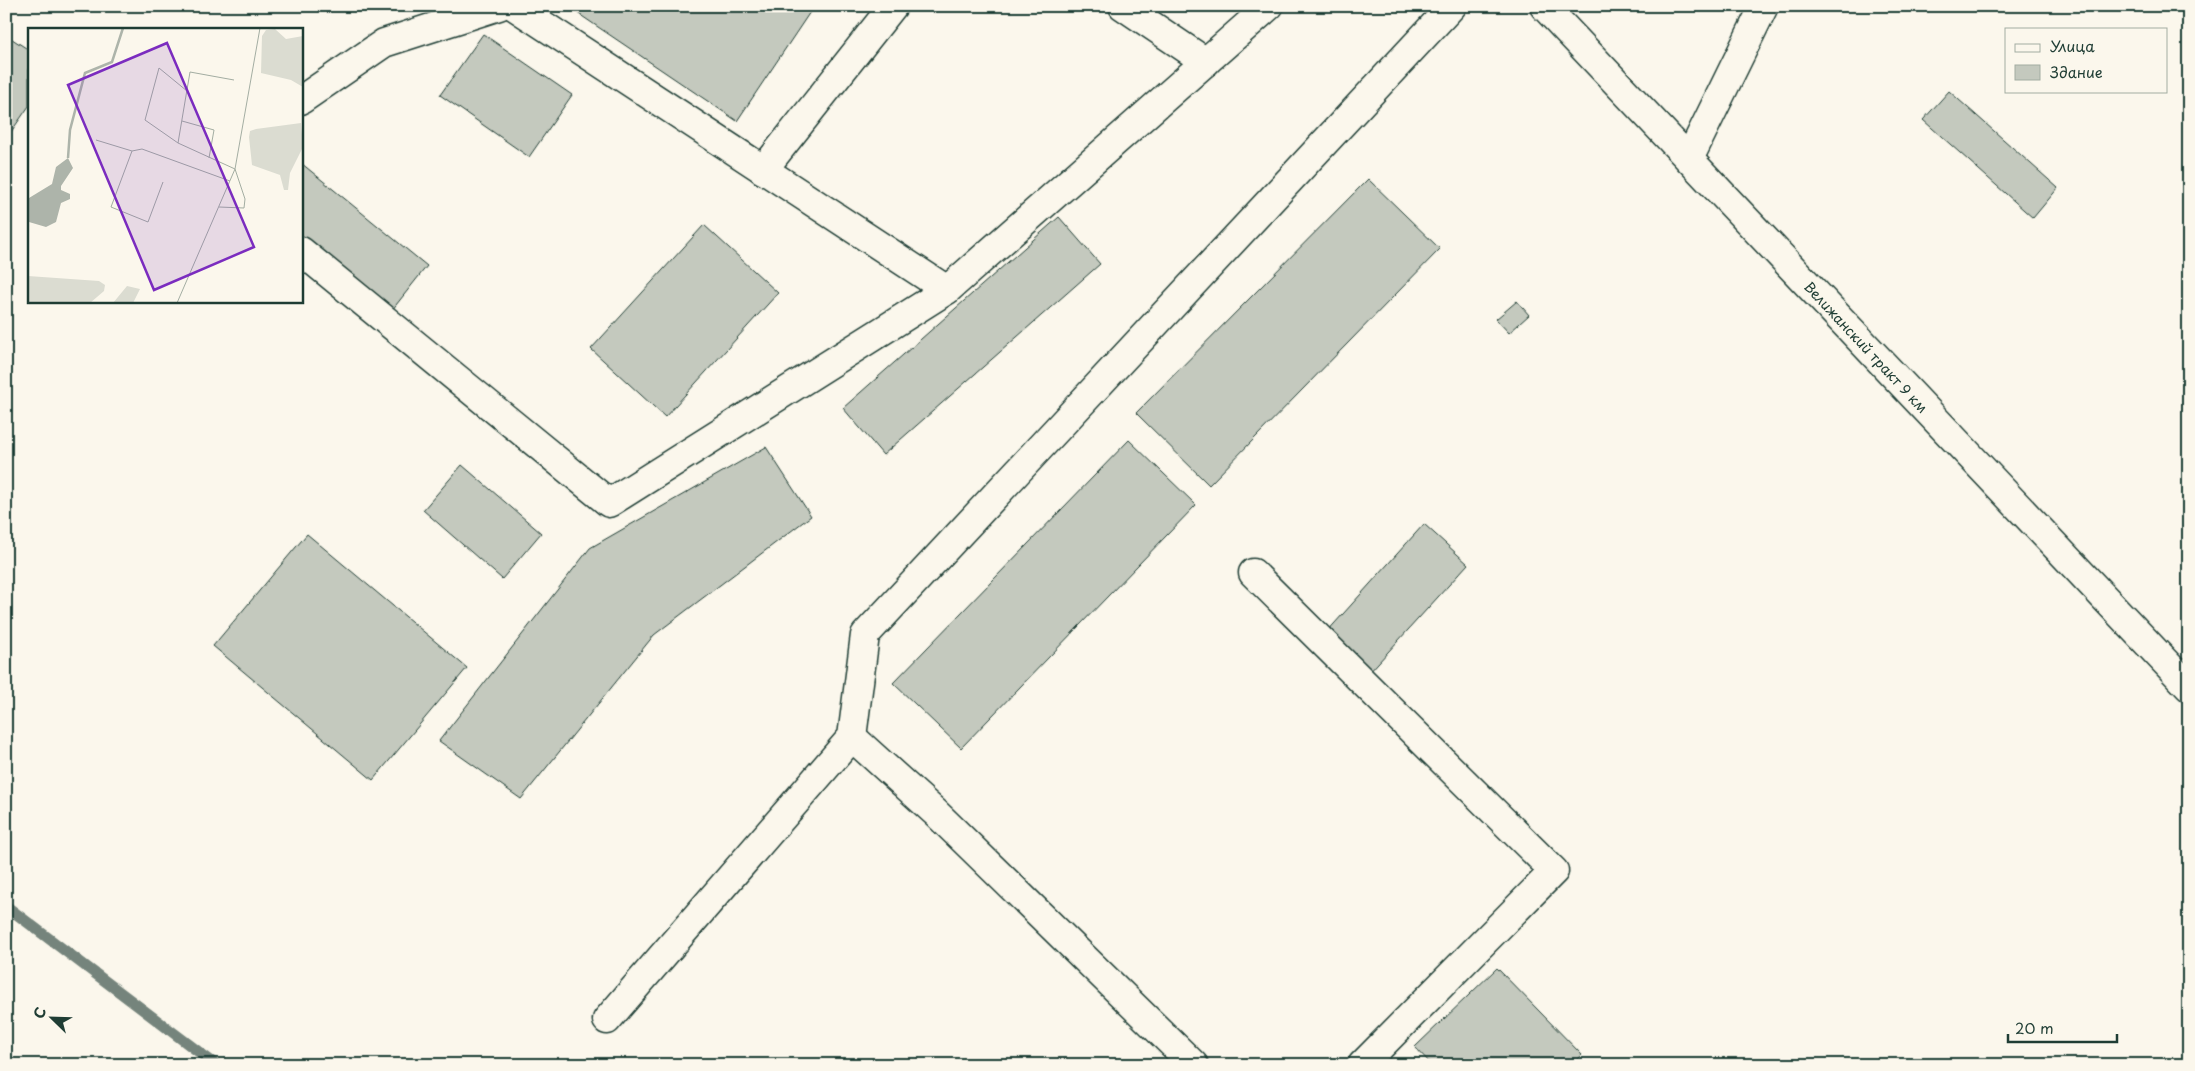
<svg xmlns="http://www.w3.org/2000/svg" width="2195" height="1071" font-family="'Playpen Sans',sans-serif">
<rect width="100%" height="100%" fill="#fbf7ec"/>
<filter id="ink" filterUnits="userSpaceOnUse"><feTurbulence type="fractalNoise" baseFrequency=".02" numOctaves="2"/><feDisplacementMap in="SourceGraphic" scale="10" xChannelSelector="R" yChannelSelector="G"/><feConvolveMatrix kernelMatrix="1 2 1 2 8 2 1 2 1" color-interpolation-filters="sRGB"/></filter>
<g filter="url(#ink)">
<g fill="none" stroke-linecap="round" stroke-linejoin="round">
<!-- stream -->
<path stroke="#74847b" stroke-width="11" d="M6,906L216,1065"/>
</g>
<!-- building -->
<g fill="#c4c9be" stroke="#1f3d34">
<path d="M567,6H814L737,121Z"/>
<path d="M483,34L572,95L529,157L440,95Z"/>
<path d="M6,35L29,50V106L6,139Z"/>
<path d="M1949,91L2058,188L2033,218L1923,120Z"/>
<path d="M301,163L427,266L392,310L301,237Z"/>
<path d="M1368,179L1440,249L1209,485L1136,413Z"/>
<path d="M1059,217L1100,264L883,455L843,408Z"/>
<path d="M704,225L778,293L665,417L591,349Z"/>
<path d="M1517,301L1529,315L1509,333L1496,319Z"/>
<path d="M1129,440L1196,505L961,748L893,683Z"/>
<path d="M766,447L811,516L654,635L521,799L439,741L590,548Z"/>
<path d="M462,465L541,533L502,579L423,510Z"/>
<path d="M1424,524L1468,564L1368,674L1325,634Z"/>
<path d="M307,534L467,668L373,780L213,646Z"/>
<path d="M1497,968L1582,1055L1572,1065H1432L1415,1047Z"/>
</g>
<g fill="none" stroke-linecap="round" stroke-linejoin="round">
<!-- minor casing -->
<g stroke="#1f3d34" stroke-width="31">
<g id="minor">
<path d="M514,6L947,290L1269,6"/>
<path d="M1123,6L1206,62"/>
<path d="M1544,6L2189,687"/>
<path d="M301,100L384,43L499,6"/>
<path d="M1689,159L1764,6"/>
<path d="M763,170L893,6"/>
<path d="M301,251L609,503L947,290"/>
<path d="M1253,573L1554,871L1362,1065"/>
<path d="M852,737L936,813L1194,1065"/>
<path d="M607,1020L852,737L865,635L1452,6"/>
</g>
</g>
<!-- minor -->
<use href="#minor" stroke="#fbf7ec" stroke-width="28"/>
</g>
</g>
<g text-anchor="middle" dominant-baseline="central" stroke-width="5" stroke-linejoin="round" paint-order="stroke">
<!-- street labels -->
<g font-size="14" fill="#1f3d34" stroke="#fbf7ec">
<text transform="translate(1866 347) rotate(47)">Велижанский тракт 9 км</text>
</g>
</g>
<!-- overview -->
<g transform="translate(28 28)">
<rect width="275" height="275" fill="#fbf7ec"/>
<path d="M247,1L258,11L275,8V59L263,52L233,45L234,8L238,2ZM273,95L275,119L262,145L260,162H256L252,147L224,137L221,109L222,103L228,101ZM0,248L71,253L77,257L76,263L62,275H0ZM99,258L112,261L105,275H85Z" fill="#dbdcd1"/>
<path d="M40,130L45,140L33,158V162L42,166V171L33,175L28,194L18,199L1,194V170L24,156L28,139Z" fill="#adb4aa"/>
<path fill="none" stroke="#adb4aa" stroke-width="2.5" d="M40,130L42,102L57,45L84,34L95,0"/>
<path fill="none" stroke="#a3ada2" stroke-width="1" d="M206,52L162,44L150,115L207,141M154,93L186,102L181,130M68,112L104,123L114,121L202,153M150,115L117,92L131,40L159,63M104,123L83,179L120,194L135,154M191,179L216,180L217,171L207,141L232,0M149,275L207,141"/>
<path fill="#7b2cbf" fill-opacity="0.15" stroke="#7b2cbf" stroke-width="2.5" d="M139,15L226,219L126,262L40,57Z"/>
<rect width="275" height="275" fill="none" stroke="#1f3d34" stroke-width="2.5"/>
</g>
<!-- margin -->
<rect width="2195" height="1071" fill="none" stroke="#fbf7ec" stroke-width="25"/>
<rect x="12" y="12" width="2170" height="1046" fill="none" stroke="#1f3d34" stroke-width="2" filter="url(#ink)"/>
<!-- legend -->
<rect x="2005" y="28" width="162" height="65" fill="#fbf7ec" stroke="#a3ada2"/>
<rect x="2015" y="44" width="25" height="8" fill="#fbf7ec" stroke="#a3ada2"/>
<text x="2050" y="52" font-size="15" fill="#1f3d34">Улица</text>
<rect x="2015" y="65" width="25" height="15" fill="#c4c9be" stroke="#a3ada2"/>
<text x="2050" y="78" font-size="15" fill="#1f3d34">Здание</text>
<!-- north arrow -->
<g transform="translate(52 1018) rotate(293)" stroke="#fbf7ec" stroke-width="4" paint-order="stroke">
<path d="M0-4L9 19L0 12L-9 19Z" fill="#1f3d34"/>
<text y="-8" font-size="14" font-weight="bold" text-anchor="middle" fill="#1f3d34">С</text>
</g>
<!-- scale -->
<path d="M2008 1034v8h109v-8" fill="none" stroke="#1f3d34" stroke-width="2.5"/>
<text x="2015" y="1034" font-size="15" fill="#1f3d34" stroke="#fbf7ec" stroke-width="4" paint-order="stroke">20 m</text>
</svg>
